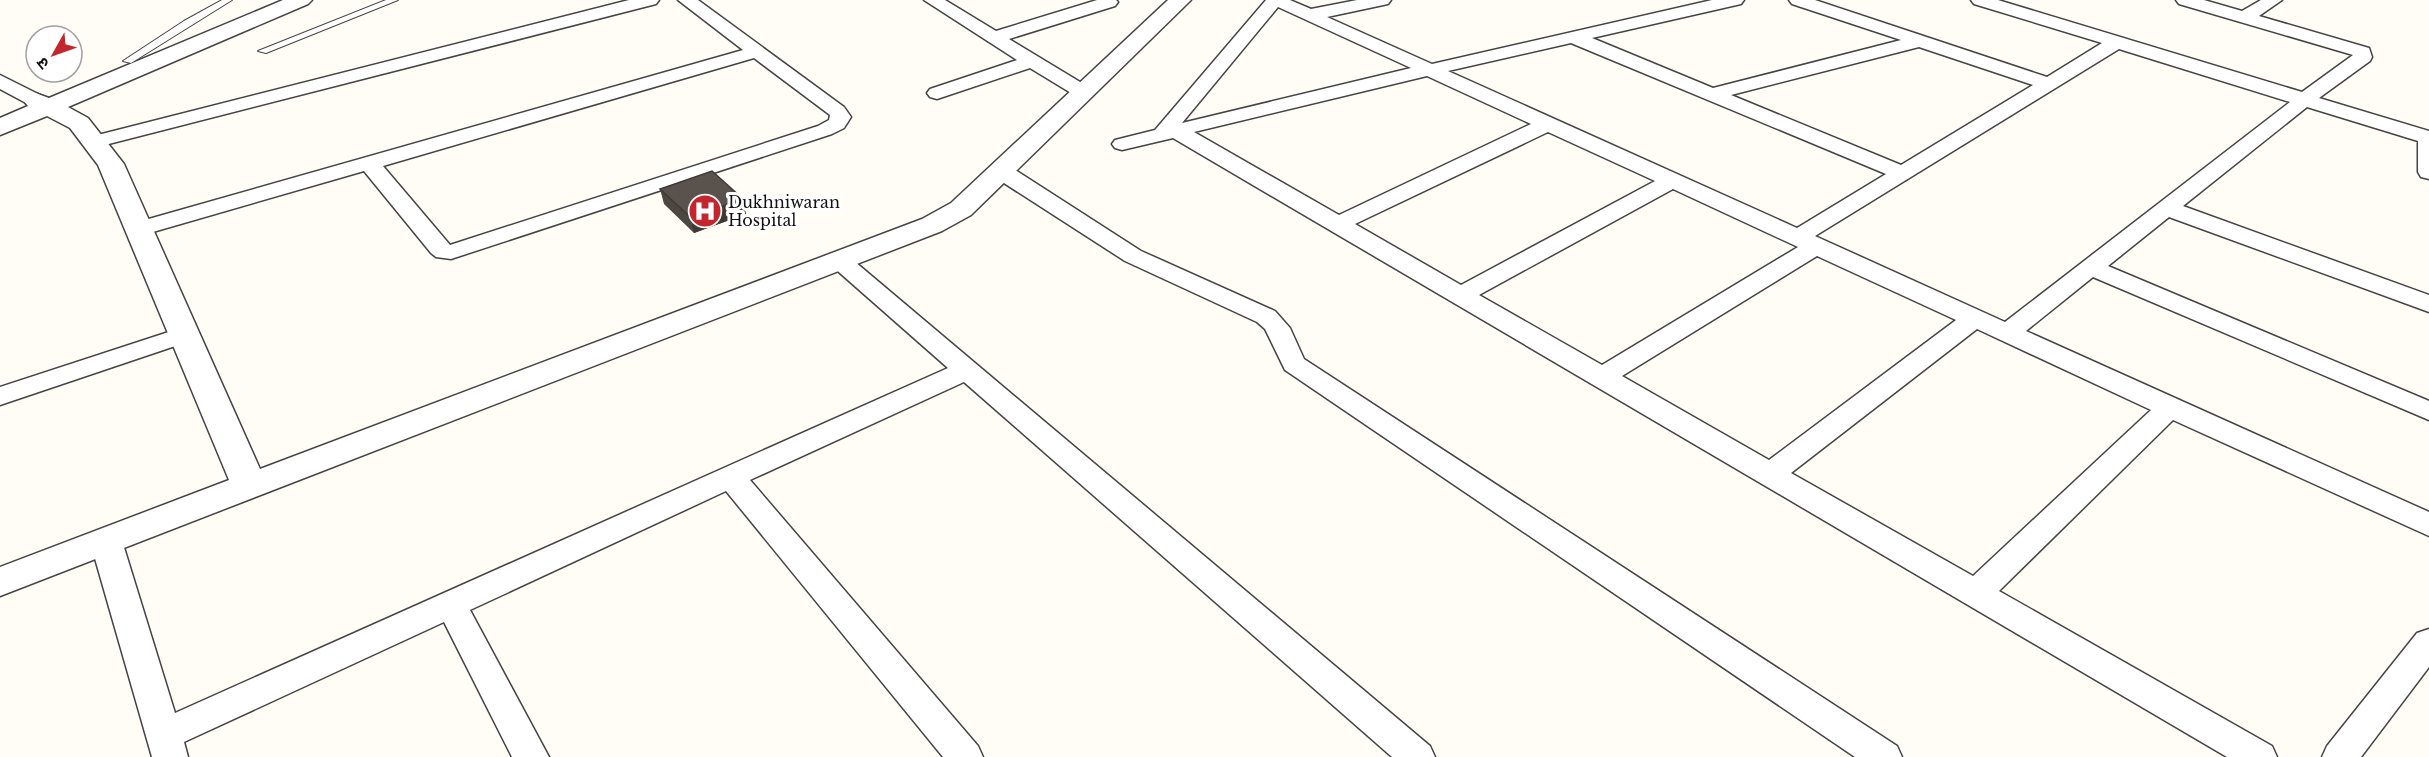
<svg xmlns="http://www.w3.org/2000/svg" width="2429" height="757" font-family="'Libre Baskerville','Noto Sans Devanagari',serif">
<rect width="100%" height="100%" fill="#fffdf5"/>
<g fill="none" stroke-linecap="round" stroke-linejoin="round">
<!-- service casing -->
<g stroke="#444" stroke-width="2">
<g id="service">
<path d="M222,0H232L131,63L123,61L184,21Z"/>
<path d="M386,0H398L266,53L258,51Z"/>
</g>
</g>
<!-- minor casing -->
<g stroke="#444" stroke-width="3">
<g id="minor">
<path d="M629,0H659L656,4L93,148L86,146L83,142L86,138Z"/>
<path d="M678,0H698L844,107L851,117L844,128L832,134L451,259L436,257L431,253L364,171L139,236L131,234L127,229L131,224L743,50ZM754,58L830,115L829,120L818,126L450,245L383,166Z"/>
<path d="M924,0H945L996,31L1097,0H1116L1118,2L1115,6L1009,39L1090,88L1093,92L1090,96H1076L1030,68L937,99L930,97L927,93L930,89L1017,60Z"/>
<path d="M1266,0H1290L1311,9L1357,0H1391L1388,4L1327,17L1432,64L1712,0H1744L1741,4L1592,38L1713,88L1901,40L1792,4L1789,0H1815L2047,77L2102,43L1974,4L1971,0H1998L2302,92L2353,55L2179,4L2176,0H2204L2242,11L2261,0H2282L2259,16L2369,48L2372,57L2370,61L2319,98L2429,131V179L2421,177L2418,172V141L2307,107L2183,206L2429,295V312L2169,217L2108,266L2429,401V420L2093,277L2026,331L2429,512V536L2173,420L1999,591L2272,746L2277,757H2227L1173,138L1122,150L1115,148L1112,144L1115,140L1155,130ZM1278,7L1411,68L1182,123ZM1571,43L1886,174L1797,228L1448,71ZM1919,47L2033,85L1901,165L1731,95ZM2119,49L2290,102L2005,322L1815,236ZM1427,76L1531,124L1339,215L1194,132ZM1548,132L1655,181L1461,285L1355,224ZM1673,189L1798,247L1602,365L1479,295ZM1817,256L1956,320L1769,460L1622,376ZM1977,329L2151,410L1973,576L1791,473Z"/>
<path d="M0,75L42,96L45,100L42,104H28L0,89Z"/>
<path d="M1001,164L1009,166L1141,251L1275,311L1290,328L1304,359L1897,746L1902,757H1855L1285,370L1265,329L1257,322L1125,261L993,176L990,171L993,166Z"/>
<path d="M840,254L848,256L1430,746L1435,757H1392L964,382L750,480L978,746L983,757H943L726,491L470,610L549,757H512L444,622L184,742L188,757H152L90,541L95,533L106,530L117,533L122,541L175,713L948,368L832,266L828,261L832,256Z"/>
<path d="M184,327L193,330L197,335L193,340L0,405V387Z"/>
<path d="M2429,629V667L2361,757H2322L2327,746L2417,633Z"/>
</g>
</g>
<!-- tertiary casing -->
<g stroke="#444" stroke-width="3">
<path id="tertiary" d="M283,0H312L308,4L68,107L88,118L124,164L260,469L922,219L951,203L1168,0H1191L971,215L942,231L0,596V567L229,480L98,165L70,128L47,116L0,135V118L28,106L23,100L26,95L35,93L49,98Z"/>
</g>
<!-- service -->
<use href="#service" fill="#fff" fill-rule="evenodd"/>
<!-- minor -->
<use href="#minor" fill="#fff" fill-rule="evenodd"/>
<!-- tertiary -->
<use href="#tertiary" fill="#fff" fill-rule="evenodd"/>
</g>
<!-- wall -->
<path fill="#4d4742" d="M660,189L746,214L694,233L664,204Z"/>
<!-- shaded-wall -->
<path fill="#3f3936" d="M743,199L746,214L694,233L690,217Z"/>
<!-- building -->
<path fill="#5a524d" stroke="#3f3936" stroke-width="1.5" d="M712,171L743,199L690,217L660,189Z"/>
<!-- icons -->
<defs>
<g id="hospital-disc" transform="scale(1.725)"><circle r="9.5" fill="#c4262e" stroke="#fff"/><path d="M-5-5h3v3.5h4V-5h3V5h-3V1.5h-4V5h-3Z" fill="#fff"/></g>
</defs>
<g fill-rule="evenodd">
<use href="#hospital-disc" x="705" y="211"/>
</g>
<g text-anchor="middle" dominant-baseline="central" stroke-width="6" stroke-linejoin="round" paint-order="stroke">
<!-- poi labels -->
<g font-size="16" fill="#111" stroke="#fff" text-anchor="start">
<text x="728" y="202">Dukhniwaran<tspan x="728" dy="18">Hospital</tspan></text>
</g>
</g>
<!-- north arrow -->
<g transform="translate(54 54) rotate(230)"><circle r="28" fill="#ffffff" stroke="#a0a0a0" stroke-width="1.5"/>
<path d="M0-4.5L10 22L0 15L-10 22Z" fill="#c4262e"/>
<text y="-9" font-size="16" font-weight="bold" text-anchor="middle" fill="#111111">उ</text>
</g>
</svg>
